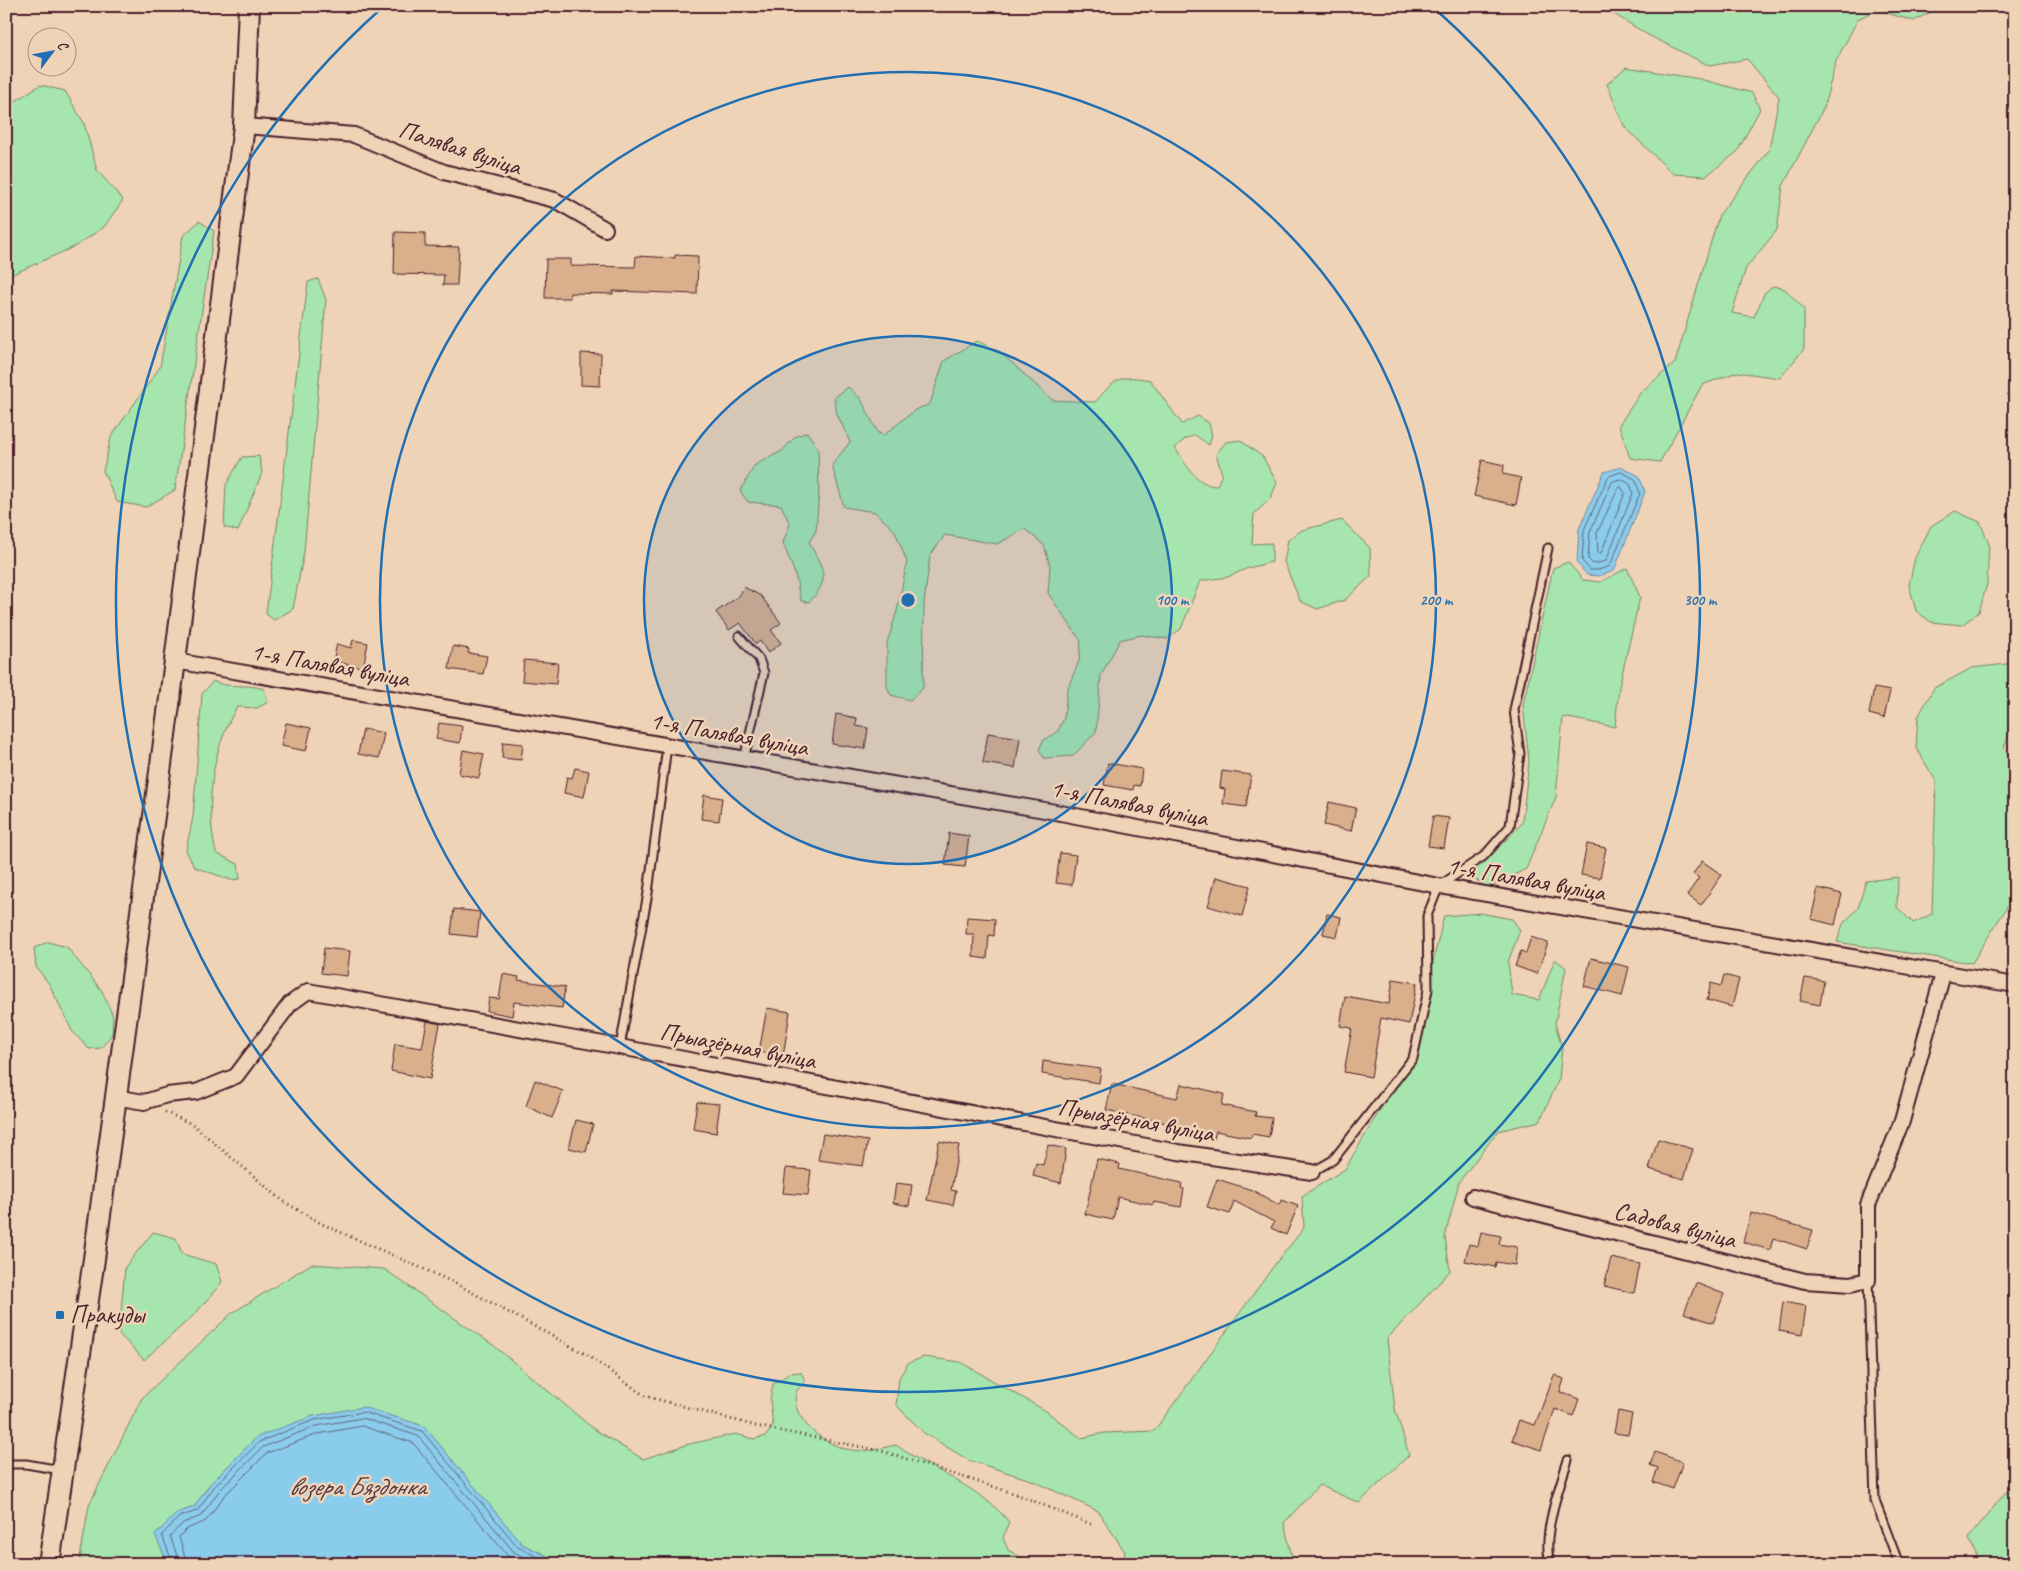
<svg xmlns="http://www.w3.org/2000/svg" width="2021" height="1570" font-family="Caveat,sans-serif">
<rect width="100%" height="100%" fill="#efd3b6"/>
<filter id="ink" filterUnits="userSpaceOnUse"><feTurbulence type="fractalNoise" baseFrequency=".02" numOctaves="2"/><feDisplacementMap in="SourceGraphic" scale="10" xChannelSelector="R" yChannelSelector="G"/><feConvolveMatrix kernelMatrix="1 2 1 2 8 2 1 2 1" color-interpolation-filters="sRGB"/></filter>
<g filter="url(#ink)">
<!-- green -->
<g fill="#a6e5ad" stroke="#78826c">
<path d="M1601,6H1941L1914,21L1876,10L1858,19L1836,61L1824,107L1783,186L1777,230L1746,268L1732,313L1754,317L1765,292L1774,286L1785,289L1804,309V349L1780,378L1737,372L1702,385L1660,462L1630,458L1619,425L1641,392L1675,363L1719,215L1769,150L1779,97L1747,59L1710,66L1648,35Z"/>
<path d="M1626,67L1700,79L1752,93L1760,109L1737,152L1706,176L1673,174L1624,126L1607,84Z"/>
<path d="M40,85L65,91L84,123L97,170L123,200L104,227L76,246L6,277V107Z"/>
<path d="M199,221L214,231L175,490L146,507L117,502L103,471L111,437L160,367L183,236Z"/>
<path d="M318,279L326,300L304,552L293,609L274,620L266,614L308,282Z"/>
<path d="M977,341L999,351L1052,400L1095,402C1116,379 1118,374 1150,380L1182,424L1198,416L1209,423L1212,435L1209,445L1195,435L1185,439L1175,448C1185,463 1197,486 1217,486L1222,474L1216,454L1226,442L1240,440L1263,457L1277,483L1270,499L1254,514L1252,544L1272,543V562L1248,568L1228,577L1200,581L1181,629L1167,639L1141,635L1120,640L1101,675L1096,732L1073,756L1044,758L1039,749L1044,740L1058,731L1064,718L1067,690L1079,661L1081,641L1048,593L1050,566L1044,545L1025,529L997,544L945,535L930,556L924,603L923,688L910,700L891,695L887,687V643L897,611L907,562L895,531L875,512L844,507L832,465L850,442L837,414L834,398L848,387L861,399L878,433L884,435L915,410L930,404L944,361Z"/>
<path d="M807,432L818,449L819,490L816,531L809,542C822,568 833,578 809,602L801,601L795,574L783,543L790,524L781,505L748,502L740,491L755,465L782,451L795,437Z"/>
<path d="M259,456L262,473L238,531L224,527L226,485L242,457Z"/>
<path d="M1955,511L1980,522L1989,544L1987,584L1979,612L1962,625L1931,622L1916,611L1909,585L1915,558L1931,526Z"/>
<path d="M1342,520L1370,548L1371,576L1345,600L1317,609L1300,601L1284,562L1288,540L1302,530Z"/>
<path d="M1568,562L1583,580L1600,582L1627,568L1640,597L1619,687L1615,727L1563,717L1556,797L1526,869L1488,888L1468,874L1484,863L1522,823L1529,761L1523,705L1553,568Z"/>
<path d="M2015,663V722L2004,747L2015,767V894L1972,963L1837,942L1843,924L1858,908L1866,881L1898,877L1897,907L1913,923L1932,914L1936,781L1916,748L1918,717L1934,688L1972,668Z"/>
<path d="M213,681C228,689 247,683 264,689L268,702L257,708L237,707C211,751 205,804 216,853L238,864L240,879L231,880L194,867L186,850L193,817L202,694Z"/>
<path d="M1480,913L1512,919L1520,930L1508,962L1512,995L1539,1000L1555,959L1566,968L1555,1023L1562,1048L1559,1079L1540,1121L1498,1131L1459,1182L1445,1237L1450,1271L1387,1339L1395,1409L1409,1455L1359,1503L1319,1485L1284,1523L1292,1557L1305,1564H1122L1125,1552L1098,1511L1031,1480L968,1460L924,1433L896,1405L899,1378L908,1363L924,1357L960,1362L1046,1411L1081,1438L1104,1433L1154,1431L1276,1263L1304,1228L1302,1196L1345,1169L1409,1061L1444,916Z"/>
<path d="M48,942L67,947L102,991L113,1016L112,1034L101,1048L89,1049L72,1031L49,984L36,967L34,948Z"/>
<path d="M153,1232L176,1238L182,1254L216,1264L222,1282L196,1313L144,1360L119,1334L125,1267Z"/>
<path d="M311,1264L384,1269L493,1345L595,1430L643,1459L689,1444L736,1434L754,1439L766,1436L773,1426L770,1400L773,1384L790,1373L801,1372L805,1381C802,1385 797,1389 796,1393C790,1419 824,1444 846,1449C864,1453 878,1449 896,1445C932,1471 980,1486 1009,1522L1003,1538L1008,1550L1032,1564H564L522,1544L488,1505L210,1484L194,1507L177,1513L168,1564H79L89,1505L142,1398L232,1313Z"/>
<path d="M2015,1488V1564H1980L1968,1539L2005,1493Z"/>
</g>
<!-- water -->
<g fill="#8accec" stroke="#70879f">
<path d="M1622,467L1639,476L1645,492L1614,571L1599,576L1587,575L1577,563L1579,529L1604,472Z"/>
<path d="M363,1407L424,1426L522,1544L564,1564H168L155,1535L177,1513L194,1507L210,1484L257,1437L313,1416Z"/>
</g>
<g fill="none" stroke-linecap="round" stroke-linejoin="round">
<!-- shore -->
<g stroke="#646478" stroke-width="1">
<path d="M1621,472L1635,479L1640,493L1610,566L1598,570H1590L1582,561L1584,530L1608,477Z"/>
<path d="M1621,479L1630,484L1633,493L1606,561L1593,564L1588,559L1590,532L1612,482Z"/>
<path d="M1621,487L1625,493L1601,553L1598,554L1597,533L1618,489Z"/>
<path d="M173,1564L162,1535L179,1517L197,1511L214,1487L259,1442L314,1420L363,1412L422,1431L518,1547L552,1564"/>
<path d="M180,1564L170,1536L183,1523L201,1516L219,1491L263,1447L316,1426L362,1418L418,1436L514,1552L538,1564"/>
<path d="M187,1564L179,1537L187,1529L206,1521L224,1496L267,1453L318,1434L362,1426L413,1443L508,1556L520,1564"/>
</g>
</g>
<!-- building -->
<g fill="#d9af8c" stroke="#4a1f2b">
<path d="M395,232L425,233V246L459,247L457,285H443L444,275L394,274Z"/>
<path d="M675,255L698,256L697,294L613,291V294L570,293V298H545L546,259H571V266L635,267L636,256L675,258Z"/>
<path d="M581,353L601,354L600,386L581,385Z"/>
<path d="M1482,460L1504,465L1503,474L1521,478L1516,505L1474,496Z"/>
<path d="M744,587L761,596L781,623L771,630L781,643L768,653L760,641L756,644L740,623L729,630L716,612L739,596Z"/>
<path d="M353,640L368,643L363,668L333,661L337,644L351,648Z"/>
<path d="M453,646L469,649L468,653L487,656L483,674L449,669Z"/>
<path d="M524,660L558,663L556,684L522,681Z"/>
<path d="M1874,688L1890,691L1884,718L1869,714Z"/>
<path d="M836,714L857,718L856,726L868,728L865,749L832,744Z"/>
<path d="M286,723L311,728L306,751L281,746Z"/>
<path d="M439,723L462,726L460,743L436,739Z"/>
<path d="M363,729L384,733L379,758L358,754Z"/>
<path d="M988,733L1020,738L1015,768L983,763Z"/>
<path d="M503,742L523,744L521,760L502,758Z"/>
<path d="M463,750L484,754L479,778L459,774Z"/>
<path d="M1108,763L1142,769L1140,786L1134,785L1133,790L1104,785Z"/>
<path d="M575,768L589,771L584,797L564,793L567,777L572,778Z"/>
<path d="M1222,771L1251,775L1246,807L1223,804L1225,789L1220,788Z"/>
<path d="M704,795L722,798L719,821L701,819Z"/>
<path d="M1329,802L1356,808L1351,831L1324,825Z"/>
<path d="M1433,816L1449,818L1444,848L1428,846Z"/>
<path d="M949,833L969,836L965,867L945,865Z"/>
<path d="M1587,844L1606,848L1600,878L1581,875Z"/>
<path d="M1060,853L1076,855L1072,885L1056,883Z"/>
<path d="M1702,861L1722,875L1701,905L1687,895L1699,878L1693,874Z"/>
<path d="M1216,877L1250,886L1242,916L1208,906Z"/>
<path d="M1818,888L1842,894L1835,925L1811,919Z"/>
<path d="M454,909L480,912L477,937L451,934Z"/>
<path d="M1327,914L1341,917L1337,937L1323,934Z"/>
<path d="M967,917L995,919L994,936L989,935L987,959L973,957L974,934H966Z"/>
<path d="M1531,937L1548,943L1537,974L1515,966L1521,951L1526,953Z"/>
<path d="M324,948L350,951L347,976L321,973Z"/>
<path d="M1591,958L1629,967L1622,996L1584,986Z"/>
<path d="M503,974L519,977L518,980L565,987L562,1008L514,1002L512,1016L487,1011L489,998L499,999Z"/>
<path d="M1724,975L1739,979L1732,1007L1707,1000L1711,983L1721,986Z"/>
<path d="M1805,978L1824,981L1820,1005L1800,1001Z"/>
<path d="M1393,979L1417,983L1409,1024L1381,1018L1371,1077L1344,1072L1352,1028L1340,1026L1345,996L1389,1004Z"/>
<path d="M767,1008L790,1012L783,1057L759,1052Z"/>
<path d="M427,1021L440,1024L430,1079L391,1071L395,1044L422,1048Z"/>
<path d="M1043,1061L1101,1069L1099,1083L1042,1074Z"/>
<path d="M535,1080L563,1091L552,1118L526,1106Z"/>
<path d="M1112,1084L1177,1098L1181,1084L1224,1094L1222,1105L1256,1112L1255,1116L1272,1118L1269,1137L1252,1134L1251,1138L1216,1131L1214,1139L1170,1128L1171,1124L1106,1110Z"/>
<path d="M697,1102L720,1104L716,1133L693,1129Z"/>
<path d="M576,1120L593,1124L586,1152L569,1148Z"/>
<path d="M823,1134L868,1141L863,1166L818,1160Z"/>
<path d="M1658,1139L1693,1149L1684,1179L1649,1169Z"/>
<path d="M939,1141L959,1145L951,1190L956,1191L953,1205L927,1200Z"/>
<path d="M1048,1145L1066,1149L1061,1183L1033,1176L1036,1163L1043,1165Z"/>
<path d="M1097,1159L1120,1164L1119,1169L1182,1183L1181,1188L1184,1189L1181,1207L1154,1202L1153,1205L1118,1197L1113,1220L1085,1214Z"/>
<path d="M786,1168L811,1170L808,1195L783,1193Z"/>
<path d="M1217,1179L1252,1190L1279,1205L1282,1200L1298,1206L1286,1235L1271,1228L1274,1222L1234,1201L1230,1214L1207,1207Z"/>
<path d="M896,1183L912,1185L909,1206L893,1203Z"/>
<path d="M1751,1213L1813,1230L1807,1249L1773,1238L1770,1250L1743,1242Z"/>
<path d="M1481,1232L1501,1236L1499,1244L1517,1247L1515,1265L1496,1262L1495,1267L1465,1261L1469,1244L1478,1246Z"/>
<path d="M1611,1258L1640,1264L1634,1293L1604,1286Z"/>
<path d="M1696,1283L1724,1294L1713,1323L1684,1313Z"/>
<path d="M1783,1302L1806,1306L1802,1335L1779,1331Z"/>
<path d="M1554,1375L1564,1379L1560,1392L1579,1399L1573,1416L1555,1409L1541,1450L1512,1440L1519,1420L1535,1425Z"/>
<path d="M1618,1411L1632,1414L1628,1435L1614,1433Z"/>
<path d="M1655,1452L1683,1462L1673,1489L1653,1482L1658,1468L1650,1465Z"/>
</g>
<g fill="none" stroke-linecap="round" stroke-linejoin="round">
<!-- lane casing -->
<g stroke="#4a1f2b" stroke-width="11">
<g id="lane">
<path d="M739,636L759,659L764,673L744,759"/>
<path d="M620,1047L648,893L667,746"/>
<path d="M1312,1172L1333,1160L1413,1058L1428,990L1427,916L1439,886L1484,856L1510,826L1520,754L1514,710L1548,548"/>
<path d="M1868,1280L1875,1501L1899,1564"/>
<path d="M6,1464H26L61,1470"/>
<path d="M1551,1564C1540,1540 1560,1485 1568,1460"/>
</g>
</g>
<!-- street casing -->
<g stroke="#4a1f2b" stroke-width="18">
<g id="street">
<path d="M244,126L354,135L444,172L555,200L605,229"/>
<path d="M175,661L1050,811L1439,886L2015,985"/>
<path d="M115,1097L144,1102L167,1095L196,1092L236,1076L290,1004L308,991L620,1047L1178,1152L1312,1172"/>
<path d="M1473,1197L1805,1281L1850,1284L1868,1280V1205L1902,1121L1943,974"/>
</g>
</g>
<!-- secondary casing -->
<g stroke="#4a1f2b" stroke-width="24">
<path id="secondary" d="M49,1564L94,1259L175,661L244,126L249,6"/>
</g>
<!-- path -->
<path stroke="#4a1f2b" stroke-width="3" stroke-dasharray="1 4" stroke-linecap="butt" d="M165,1112L192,1124L283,1201L322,1224L453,1282L587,1355L645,1396L756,1426L882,1451L1016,1494L1093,1525"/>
<!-- lane -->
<use href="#lane" stroke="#efd3b6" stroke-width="7"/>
<!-- street -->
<use href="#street" stroke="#efd3b6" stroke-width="14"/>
<!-- secondary -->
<use href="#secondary" stroke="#efd3b6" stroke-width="20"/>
</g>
</g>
<!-- distance rings -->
<circle cx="908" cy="600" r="264" fill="#1f6fb2" fill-opacity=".12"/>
<g fill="none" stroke="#1f6fb2" stroke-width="2.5">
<circle cx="908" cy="600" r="264"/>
<circle cx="908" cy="600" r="528"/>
<path d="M1433 7A792 792 0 1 1 383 7"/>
</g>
<!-- markers -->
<rect fill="#1f6fb2" stroke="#efd3b6" stroke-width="2" x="55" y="1310" width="10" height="10" rx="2.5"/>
<g text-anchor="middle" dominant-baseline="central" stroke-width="5" stroke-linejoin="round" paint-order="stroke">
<!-- street labels -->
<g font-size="25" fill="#4a1f2b" stroke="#efd3b6">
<text transform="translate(460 148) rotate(18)">Палявая вуліца</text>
<text transform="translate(330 665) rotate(10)">1-я Палявая вуліца</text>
<text transform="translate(729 734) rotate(10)">1-я Палявая вуліца</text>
<text transform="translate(1129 803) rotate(11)">1-я Палявая вуліца</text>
<text transform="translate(1526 879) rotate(10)">1-я Палявая вуліца</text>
<text transform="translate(738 1046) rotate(11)">Прыазёрная вуліца</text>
<text transform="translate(1136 1120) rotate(10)">Прыазёрная вуліца</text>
<text transform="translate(1675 1225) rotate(14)">Садовая вуліца</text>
</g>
<!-- poi labels -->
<g font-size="25" fill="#4a1f2b" stroke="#efd3b6" text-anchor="start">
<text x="70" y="1315">Пракуды</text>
</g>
<!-- water labels -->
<g font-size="26" font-style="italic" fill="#543948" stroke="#efd3b6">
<text x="357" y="1486">возера Бяздонка</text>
</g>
</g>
<circle cx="908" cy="600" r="8" fill="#1f6fb2" stroke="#efd3b6" stroke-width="2.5"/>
<g font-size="15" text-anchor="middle" font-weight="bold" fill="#1f6fb2" stroke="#efd3b6" stroke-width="5" stroke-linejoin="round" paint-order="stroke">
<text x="1172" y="605">100 m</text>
<text x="1436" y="605">200 m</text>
<text x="1700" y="605">300 m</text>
</g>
<!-- margin -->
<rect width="2021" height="1570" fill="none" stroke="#efd3b6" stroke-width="25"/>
<rect x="12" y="12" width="1996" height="1545" fill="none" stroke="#4a1f2b" stroke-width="2" filter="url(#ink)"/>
<!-- north arrow -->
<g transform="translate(52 52) rotate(58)"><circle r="24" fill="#efd3b6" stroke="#ad8b7e"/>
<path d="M0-4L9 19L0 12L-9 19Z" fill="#1f6fb2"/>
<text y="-8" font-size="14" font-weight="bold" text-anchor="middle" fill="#4a1f2b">С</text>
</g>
</svg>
